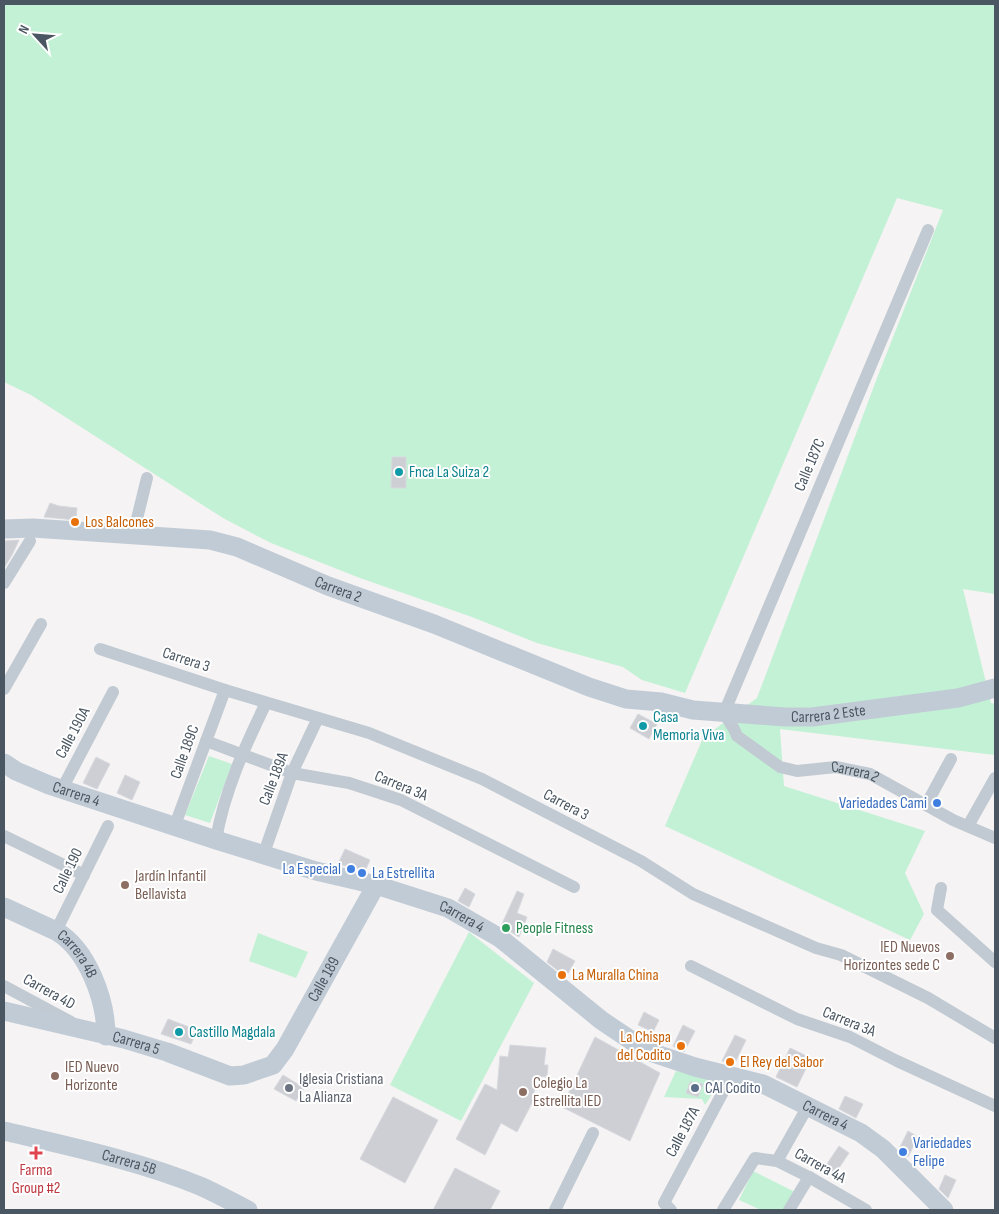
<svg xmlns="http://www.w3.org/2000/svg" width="999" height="1214" font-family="'Sofia Sans Condensed',sans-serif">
<rect width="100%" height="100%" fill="#f5f3f3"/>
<!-- green -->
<g fill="#c3f1d5">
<path d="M4,4H995V594L963,589L991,703L995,704V755L780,729L784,786L925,831L905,873L924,914L910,940L665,826L703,738L757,698L877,378L943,210L897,198L685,693L642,680L623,667L537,643L472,617L360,578L271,543L223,518L31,395L4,382Z"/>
<path d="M209,756L232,764L210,823L185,815Z"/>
<path d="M469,932L534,983L461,1121L390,1085Z"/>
<path d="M258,933L308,952L296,978L249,961Z"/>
<path d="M676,1071L721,1080L705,1105L702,1099L664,1097Z"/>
<path d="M753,1171L795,1192L786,1210H761L739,1200Z"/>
</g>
<!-- building -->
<g fill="#cdcfd5" stroke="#d7d9de">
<path d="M392,457H406V488H391Z"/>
<path d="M50,503L59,506L77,508L76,520L44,517Z"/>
<path d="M19,540L12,555L4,568V541Z"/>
<path d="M638,714L657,724L649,739L630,728Z"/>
<path d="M96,757L110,764L97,789L83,783Z"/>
<path d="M125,775L140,782L132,800L117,793Z"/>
<path d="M345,849L370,860L365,871L338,864Z"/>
<path d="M465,888L475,894L469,907L458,901Z"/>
<path d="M517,891L524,894L517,913L527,917L519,937L501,926Z"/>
<path d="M553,949L575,961L566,977L547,962Z"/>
<path d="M644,1012L659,1020L653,1032L638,1025Z"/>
<path d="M168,1019L197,1030L191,1044L161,1034Z"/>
<path d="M683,1025L695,1031L684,1052L673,1046Z"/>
<path d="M735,1035L746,1040L734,1065L722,1061Z"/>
<path d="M595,1037L660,1073L630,1141L562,1107Z"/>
<path d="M510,1045L546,1048L544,1065H548L547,1077L536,1076L533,1101L517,1132L501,1123L485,1155L456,1139L485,1084L497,1090L500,1056L508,1057Z"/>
<path d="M790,1048L811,1058L797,1087L776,1077Z"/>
<path d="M283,1075L304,1088L296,1101L274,1089Z"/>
<path d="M690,1082L703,1084L698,1097L686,1093Z"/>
<path d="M845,1096L863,1104L856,1118L839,1109Z"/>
<path d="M393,1097L438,1120L405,1183L360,1159Z"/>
<path d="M908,1131L918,1137L908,1157L899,1149Z"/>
<path d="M839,1146L849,1153L833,1177L823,1170Z"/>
<path d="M455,1168L500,1191L490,1210H433Z"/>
<path d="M945,1175L956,1180L948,1198L939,1189Z"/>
</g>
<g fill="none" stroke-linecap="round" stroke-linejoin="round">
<!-- street -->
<g stroke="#c1cad2" stroke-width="12">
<path id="s1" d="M928,230L724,713L734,729L737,736L780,767L797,771L836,767L870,774L953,820L995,838"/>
<path d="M133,535L147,478"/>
<path d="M4,583L30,541"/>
<path d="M100,649L225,690L369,733L482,779L641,861L693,894L816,948L841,955L928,998L995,1038"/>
<path d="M4,689L41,624"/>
<path d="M206,741L292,773L349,783L401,800L574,887"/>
<path d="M62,789L113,692"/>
<path d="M926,805L951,759"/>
<path d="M175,825L225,690"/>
<path d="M968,826L995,778"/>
<path d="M4,836L84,875"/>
<path d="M216,840C224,792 245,746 266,703"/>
<path d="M264,853L292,773L318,718"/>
<path d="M941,888L937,910L995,962"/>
<path d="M56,931L108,826"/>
<path d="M691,966L797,1019L850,1037L897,1061L995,1106"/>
<path d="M4,986L71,1022"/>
<path d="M777,1161L808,1106"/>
<path d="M555,1210L593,1133"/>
<path d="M671,1210L664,1203L731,1077"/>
<path d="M723,1210L755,1158L777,1161L809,1177L866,1210"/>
<path d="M789,1210L809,1177"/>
</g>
<!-- secondary -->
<g stroke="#c1cbd6" stroke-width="19">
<path id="s2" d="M4,529L33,528L210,540L237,547L328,586L434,624L589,687L626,699L661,702L693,710L785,717H812L958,698L995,688"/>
<path id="s3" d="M4,763L16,771L49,785L216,840L316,871L376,885L448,908L500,938L601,1020L647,1051L695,1067L763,1084L861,1133L883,1149L944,1210"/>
<path id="s4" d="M4,907L56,931C88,950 106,1000 106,1036"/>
<path id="s5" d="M4,1011L124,1039L167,1052L230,1076L244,1075L273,1065L285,1049L376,885"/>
<path id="s6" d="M4,1131C68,1146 139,1161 200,1186C216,1193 232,1202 248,1210"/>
</g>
</g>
<!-- markers -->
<g fill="#0f9aa8" stroke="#fff" stroke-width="2">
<circle cx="399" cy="472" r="5"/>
<circle cx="643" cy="726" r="5"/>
<circle cx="179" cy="1032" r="5"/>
</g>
<g fill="#e8710a" stroke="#fff" stroke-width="2">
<circle cx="75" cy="522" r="5"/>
<circle cx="562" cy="975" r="5"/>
<circle cx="681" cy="1046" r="5"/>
<circle cx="730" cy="1062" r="5"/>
</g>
<g fill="#3f7fe0" stroke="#fff" stroke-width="2">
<circle cx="937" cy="803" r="5"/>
<circle cx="351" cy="869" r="5"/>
<circle cx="362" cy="873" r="5"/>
<circle cx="903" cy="1152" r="5"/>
</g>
<g fill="#8d6e63" stroke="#fff" stroke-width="2">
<circle cx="125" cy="885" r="5"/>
<circle cx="950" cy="956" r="5"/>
<circle cx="55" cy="1076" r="5"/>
<circle cx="523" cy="1092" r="5"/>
</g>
<circle fill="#2e9e5b" stroke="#fff" stroke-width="2" cx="506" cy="928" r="5"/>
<circle fill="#6b7280" stroke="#fff" stroke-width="2" cx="289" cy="1088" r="5"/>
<circle fill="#5c6f8a" stroke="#fff" stroke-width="2" cx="695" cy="1088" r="5"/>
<path fill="#e0444e" stroke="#fff" stroke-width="2" d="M33.5 1145.5h5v5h5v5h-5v5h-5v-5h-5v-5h5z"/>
<g text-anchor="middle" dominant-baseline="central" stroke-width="4" stroke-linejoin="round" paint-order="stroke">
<!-- street labels -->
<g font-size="16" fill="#4a5661" stroke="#fff">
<text transform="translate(810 465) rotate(-67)">Calle 187C</text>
<text stroke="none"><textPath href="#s2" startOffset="344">Carrera 2</textPath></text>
<text transform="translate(186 660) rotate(18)">Carrera 3</text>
<text stroke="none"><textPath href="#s2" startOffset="856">Carrera 2 Este</textPath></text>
<text transform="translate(73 733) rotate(-62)">Calle 190A</text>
<text transform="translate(185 752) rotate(-70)">Calle 189C</text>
<text stroke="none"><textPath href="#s1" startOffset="680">Carrera 2</textPath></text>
<text transform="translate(274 779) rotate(-69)">Calle 189A</text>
<text transform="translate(401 786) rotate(22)">Carrera 3A</text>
<text stroke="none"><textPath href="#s3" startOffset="79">Carrera 4</textPath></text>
<text transform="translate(566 805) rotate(28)">Carrera 3</text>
<text transform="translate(68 871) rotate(-64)">Calle 190</text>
<text stroke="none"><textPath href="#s3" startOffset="484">Carrera 4</textPath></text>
<text stroke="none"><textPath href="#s4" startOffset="89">Carrera 4B</textPath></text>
<text stroke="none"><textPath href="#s5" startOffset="380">Calle 189</textPath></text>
<text transform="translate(49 992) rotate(29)">Carrera 4D</text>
<text transform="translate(849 1022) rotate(22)">Carrera 3A</text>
<text stroke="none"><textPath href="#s5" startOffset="136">Carrera 5</textPath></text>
<text stroke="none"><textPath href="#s3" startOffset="904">Carrera 4</textPath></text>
<text transform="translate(683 1132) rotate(-62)">Calle 187A</text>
<text stroke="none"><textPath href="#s6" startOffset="129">Carrera 5B</textPath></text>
<text transform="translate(820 1166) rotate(29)">Carrera 4A</text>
</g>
<!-- culture labels -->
<g font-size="16" fill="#0d838f" stroke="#fff" text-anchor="start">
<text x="409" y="472">Fnca La Suiza 2</text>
<text x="653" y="717">Casa<tspan x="653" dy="18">Memoria Viva</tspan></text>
<text x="189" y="1032">Castillo Magdala</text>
</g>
<!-- food labels -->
<g font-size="16" fill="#c56008" stroke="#fff" text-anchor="start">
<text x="85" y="522">Los Balcones</text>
<text x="572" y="975">La Muralla China</text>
<text x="671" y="1037" text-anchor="end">La Chispa<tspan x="671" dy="18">del Codito</tspan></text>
<text x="740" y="1062">El Rey del Sabor</text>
</g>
<!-- shop labels -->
<g font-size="16" fill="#366cbe" stroke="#fff" text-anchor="end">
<text x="927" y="803">Variedades Cami</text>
<text x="341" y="869">La Especial</text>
<text x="372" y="873" text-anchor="start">La Estrellita</text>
<text x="913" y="1143" text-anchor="start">Variedades<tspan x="913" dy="18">Felipe</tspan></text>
</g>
<!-- education labels -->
<g font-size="16" fill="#785e54" stroke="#fff" text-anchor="start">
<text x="135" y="876">Jardín Infantil<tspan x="135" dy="18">Bellavista</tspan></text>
<text x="940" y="947" text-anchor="end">IED Nuevos<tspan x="940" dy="18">Horizontes sede C</tspan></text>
<text x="65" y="1067">IED Nuevo<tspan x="65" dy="18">Horizonte</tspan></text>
<text x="533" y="1083">Colegio La<tspan x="533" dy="18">Estrellita IED</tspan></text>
</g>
<!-- leisure labels -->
<g font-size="16" fill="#27864d" stroke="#fff" text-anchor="start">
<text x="516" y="928">People Fitness</text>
</g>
<!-- worship labels -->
<g font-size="16" fill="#5b616d" stroke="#fff" text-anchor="start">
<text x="299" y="1079">Iglesia Cristiana<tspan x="299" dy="18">La Alianza</tspan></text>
</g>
<!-- service labels -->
<g font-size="16" fill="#4e5e75" stroke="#fff" text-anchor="start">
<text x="705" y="1088">CAI Codito</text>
</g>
<!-- health labels -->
<g font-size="16" fill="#be3a42" stroke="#fff">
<text x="36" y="1170">Farma<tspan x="36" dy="18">Group #2</tspan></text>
</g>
</g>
<!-- border -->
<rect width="999" height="1214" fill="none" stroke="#4a5661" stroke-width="10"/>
<!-- north arrow -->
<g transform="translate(35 35) rotate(296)" stroke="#ffffff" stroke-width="4" paint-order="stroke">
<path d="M0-4L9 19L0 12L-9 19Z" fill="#4a5661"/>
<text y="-8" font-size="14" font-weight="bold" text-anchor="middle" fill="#4a5661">N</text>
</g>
</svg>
